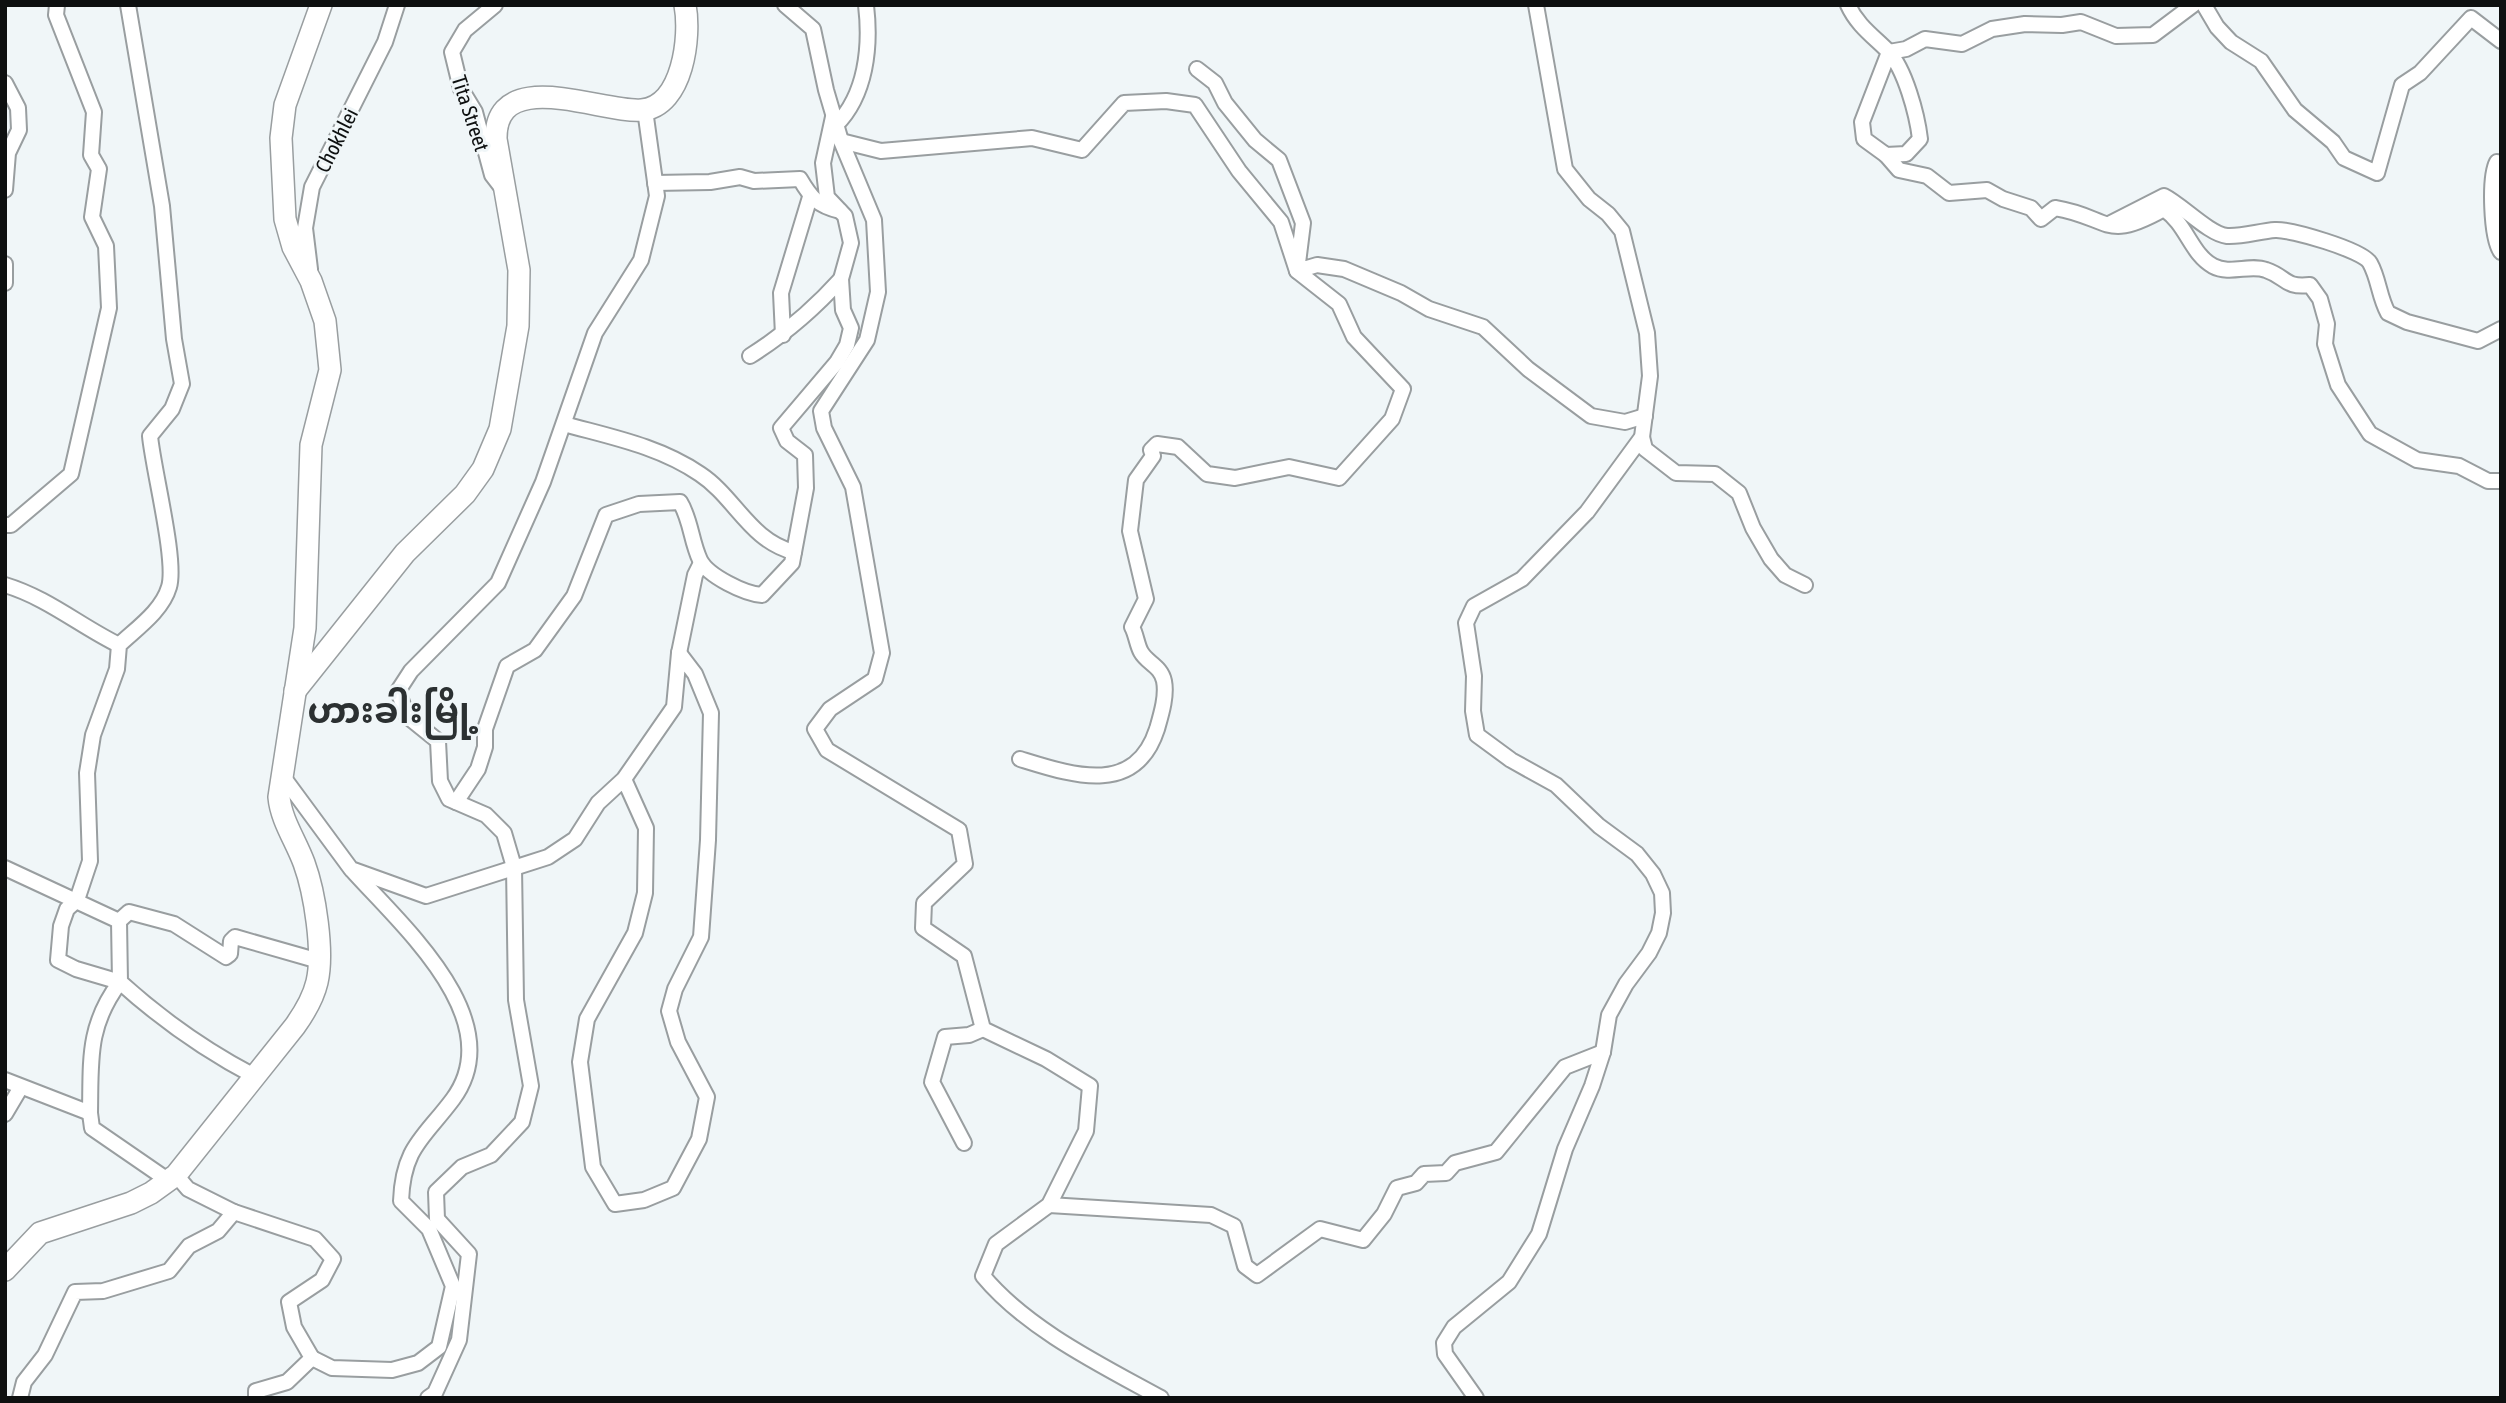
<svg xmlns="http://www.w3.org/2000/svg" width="2506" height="1403" font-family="'Asap Condensed','Noto Sans Myanmar',sans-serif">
<rect width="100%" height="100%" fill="#f0f6f8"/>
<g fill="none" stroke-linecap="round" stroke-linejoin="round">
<!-- minor casing -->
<g stroke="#999ea0" stroke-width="18">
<g id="minor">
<path d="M495,5L465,30L452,52L461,89L475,112L492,175L502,188"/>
<path d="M785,5L813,29L826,90L841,141L874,220L878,292L867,340L821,411L824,428L853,487L882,653L875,679L830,709L815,729L827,750L959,830L965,864L924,903L923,928L964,956L983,1029L1046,1059L1090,1086L1086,1131L1049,1205L996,1244L983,1276C1027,1329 1101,1365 1161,1398"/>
<path d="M1848,5C1857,25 1873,36 1888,51C1905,69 1917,114 1920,139L1906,154L1886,155L1864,139L1862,122L1889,52"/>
<path d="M2204,5L2217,27L2231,42L2261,61L2295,110L2333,142L2344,158L2377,173L2402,85L2420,73L2471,18L2501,41"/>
<path d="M1889,52L1906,49L1925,39L1962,44L1992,29L2025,24L2062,25L2081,22L2116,36L2153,35L2193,5"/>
<path d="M1197,69L1215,83L1225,103L1255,140L1279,160L1303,223L1297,271L1317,265L1344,269L1401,293L1429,309L1483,327L1528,369L1591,416L1625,422L1645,416"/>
<path d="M5,83L18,108L19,130L8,153L5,190"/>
<path d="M836,125C866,95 871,47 866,5"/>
<path d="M841,141L881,151L1032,138L1082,150L1124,103L1166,101L1195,105L1239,171L1281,222L1297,271L1339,304L1354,337L1403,389L1392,419L1339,478L1289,467L1235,478L1207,474L1178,447L1157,444L1151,450L1153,456L1136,480L1130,531L1146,599L1132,627C1136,634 1137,645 1141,652C1147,663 1161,666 1164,681C1167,696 1161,715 1157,729C1135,797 1072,775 1020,759"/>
<path d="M1886,155L1899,170L1927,176L1949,193L1987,190L2003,199L2031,208L2041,219L2055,208C2110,217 2104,243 2164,209C2187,225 2191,254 2213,266C2230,275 2250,264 2266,270C2287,277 2284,288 2310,285L2320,299L2327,324L2325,344L2338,385L2370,434L2417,460L2459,466L2488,481H2501"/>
<path d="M2501,163L2497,162C2489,177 2491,238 2501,252"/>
<path d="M655,183L710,182L740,177L754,181L800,179C811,198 818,206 840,211"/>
<path d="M2111,223L2164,196C2182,205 2209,234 2227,236C2242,237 2260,231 2275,230C2290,229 2363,250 2370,263C2379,279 2379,297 2388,313L2407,322L2478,341L2501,329"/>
<path d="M5,264V283"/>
<path d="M310,269L305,228L312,187L385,42L397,5"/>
<path d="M783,335L781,293L810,197"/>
<path d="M750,356C785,334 813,310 841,279"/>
<path d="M564,424C611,437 659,446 700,474C735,497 750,541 794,552"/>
<path d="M1642,437L1645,449L1676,473L1715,474L1739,493L1753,528L1771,559L1785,575L1805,585"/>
<path d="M5,525H11L71,474L109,308L106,246L92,217L99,169L91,155L94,112L56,15L57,5"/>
<path d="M5,585C48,598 80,626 119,645"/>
<path d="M679,653L695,575L701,563"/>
<path d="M281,774L351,869L426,896L548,857L575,839L598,803L624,779L674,707L679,653L695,674L711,713L708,840L701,937L675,989L669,1011L678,1042L707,1097L699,1139L673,1188L644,1200L615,1204L593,1167L580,1062L587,1019L635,933L645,893L646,828L624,779"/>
<path d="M456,802L478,769L485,747V729L507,666L535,650L574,596L606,515L639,504L680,502C691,520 691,541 700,560C708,576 745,594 762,595L792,563L806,488L805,455L787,441L781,428L837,362L847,345L851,328L843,310L841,279L851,243L845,216L827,197L823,163L833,117"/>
<path d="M5,868L119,921L120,982C162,1020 206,1051 256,1077"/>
<path d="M119,921L129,912L174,924L226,957L230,954L231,941L235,937L319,961"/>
<path d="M5,1080L90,1113C91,1060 87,1026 120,982L76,969L58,960L61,926L67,909L77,900L90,861L87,773L93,735L117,669L119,645C137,628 162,611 169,587C177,561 153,469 150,436L172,409L182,384L174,339L162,206L128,5"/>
<path d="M90,1113L92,1128L169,1181"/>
<path d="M5,1114L21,1087"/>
<path d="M964,1143L932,1082L945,1037L969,1035L983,1029"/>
<path d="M176,1175L188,1189L234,1212L315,1239L333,1259L322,1280L289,1302L294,1327L312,1358L287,1382L256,1391V1398"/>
<path d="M1049,1205L1211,1215L1234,1226L1245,1266L1257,1275L1320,1229L1363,1240L1384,1214L1397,1188L1416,1183L1424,1174L1446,1173L1455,1163L1496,1152L1565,1067L1603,1052"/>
<path d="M312,1358L332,1368L392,1370L418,1363L439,1347L453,1286L429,1229L401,1201C403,1147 424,1138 453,1099C511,1020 401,925 352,870"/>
<path d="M20,1398L24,1382L45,1355L75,1292L103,1291L169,1271L189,1246L218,1231L234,1212"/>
<path d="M428,1398L435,1393L459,1340L469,1254L437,1219L436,1192L462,1167L491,1155L522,1122L531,1086L516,1000L514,867L504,833L486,815L449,799L440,781L438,741L407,716L398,691L411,671L498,583L543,482L595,333L641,260L657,196L645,110"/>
<path d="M1476,1398L1445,1354L1444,1343L1454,1327L1509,1282L1539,1234L1565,1149L1592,1086L1603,1052L1609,1015L1626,984L1649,953L1659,933L1663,913L1662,893L1653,874L1637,854L1599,826L1556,785L1511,760L1477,735L1473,711L1474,676L1466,623L1474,606L1522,579L1587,512L1642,437L1650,376L1647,333L1622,231L1608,214L1589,199L1565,169L1536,5"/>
</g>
</g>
<!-- highway casing -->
<g stroke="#999ea0" stroke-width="24">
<g id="highway">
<path d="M295,691L405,553L465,494L483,469L500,429L518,326L519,270L496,139C495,64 604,114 642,110C683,106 691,36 685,5"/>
<path d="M5,1270L40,1233L131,1203L151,1193L176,1175L295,1026C305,1012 313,999 317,982C324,952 315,893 304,863C296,841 281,820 279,797L305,628L311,445L330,370L325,321L311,281L293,247L285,219L281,138L285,105L321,5"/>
</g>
</g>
<!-- minor -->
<use href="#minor" stroke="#fff" stroke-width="14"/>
<!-- highway -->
<use href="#highway" stroke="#fff" stroke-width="21"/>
</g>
<g text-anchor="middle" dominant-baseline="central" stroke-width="6" stroke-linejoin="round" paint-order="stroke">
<!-- street labels -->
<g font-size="21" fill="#0e1010" stroke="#f0f6f8">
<text transform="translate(471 113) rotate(72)">Tita Street</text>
<text transform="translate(336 140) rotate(-63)">Chokhlei</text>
</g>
<!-- town labels -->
<g font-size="35" font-weight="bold" fill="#2b3031" stroke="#f0f6f8">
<text x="393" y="710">ဟားခါးမြို့</text>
</g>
</g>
<!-- border -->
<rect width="2506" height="1403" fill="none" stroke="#0e1010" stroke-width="14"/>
</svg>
